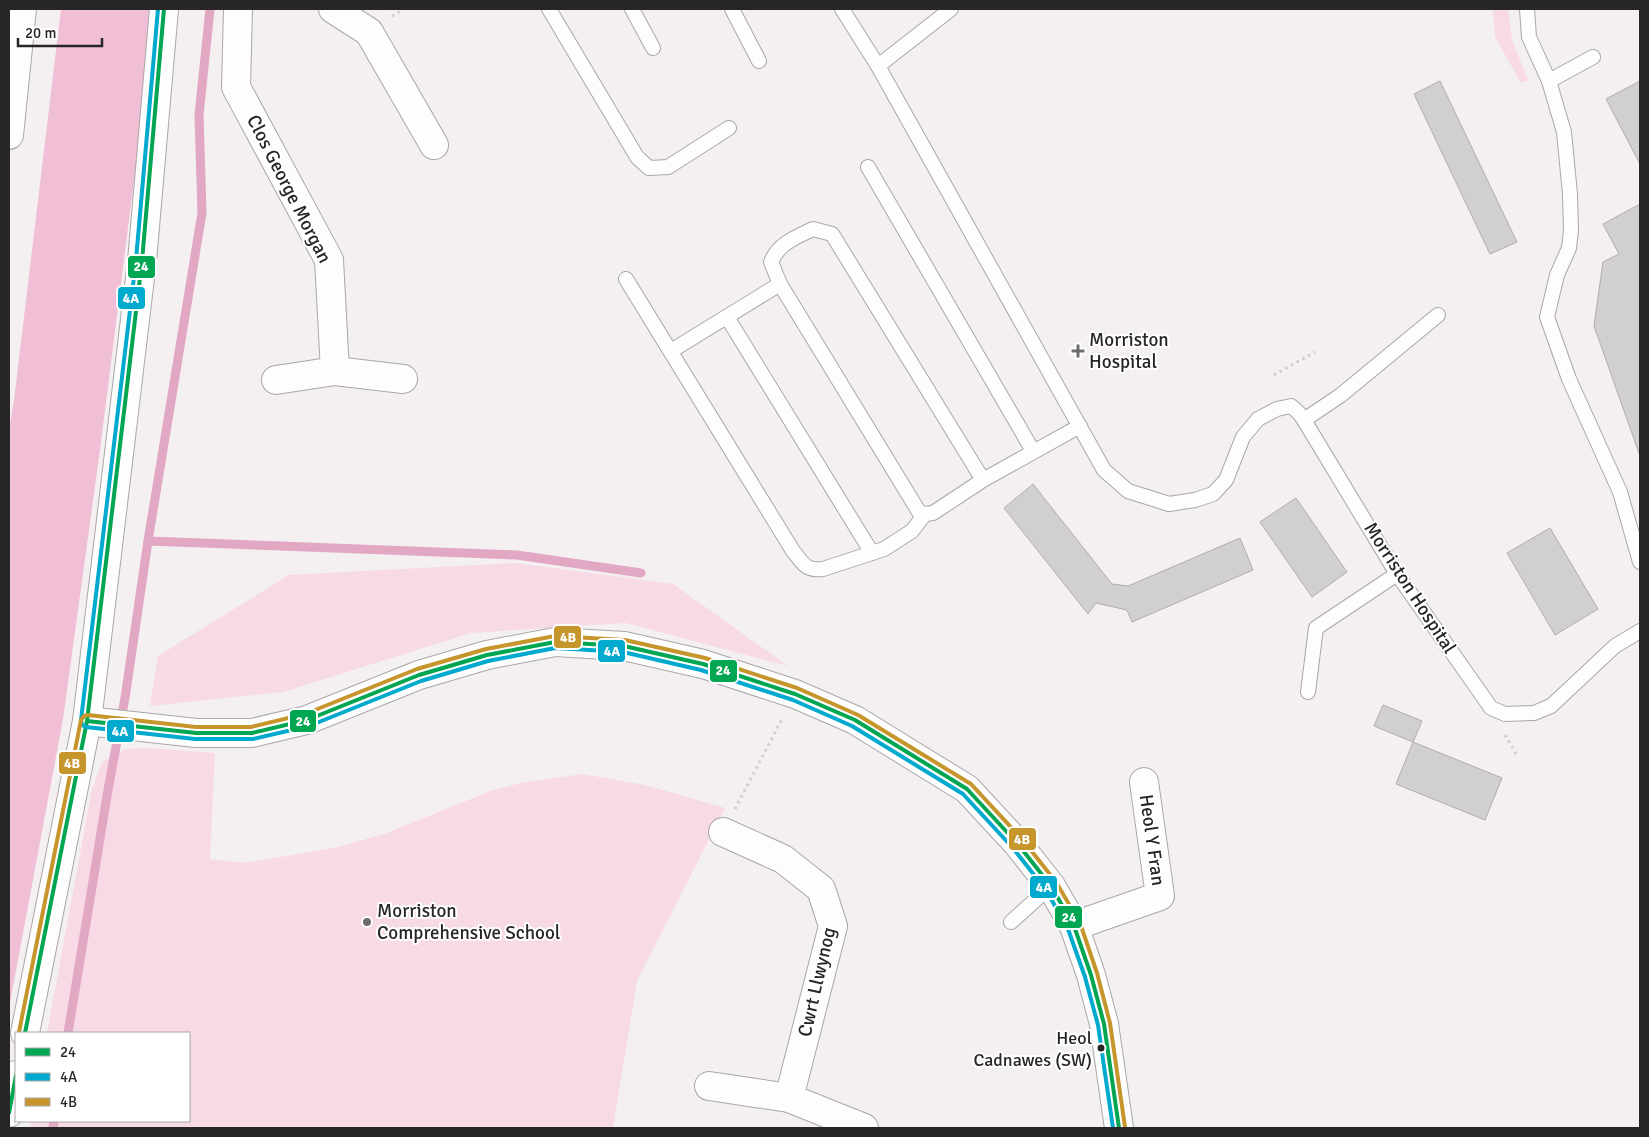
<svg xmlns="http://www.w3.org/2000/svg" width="1649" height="1137" font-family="Signika,sans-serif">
<rect width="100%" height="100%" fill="#f4eff1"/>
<!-- green -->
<g fill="#f7dae6">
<path d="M1493,9H1508L1512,40L1528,80L1521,83L1495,37Z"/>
<path d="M516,563L673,584L788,666L626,623L471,633L283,692L150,706L158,656L289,575Z"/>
<path d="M148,748L215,753L210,859L245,863L339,847L387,833L493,790L521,783L582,774L645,785L725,808L637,981L613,1128H30L31,1121H189V1033H47L92,789L102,762L126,749Z"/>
</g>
<!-- forest -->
<path fill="#f0bfd6" d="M61,9H149L144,101L100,450L63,719L9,1008V430L14,400Z"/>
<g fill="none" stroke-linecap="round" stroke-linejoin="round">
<!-- stream -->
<g stroke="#e2a7c3" stroke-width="9">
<path d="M148,541L517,555L641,573"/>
<path d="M68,1033L108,790L125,698L148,541L202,213L199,115L210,9"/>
<path d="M53,1128L54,1121"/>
</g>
</g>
<!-- building -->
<g fill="#d2cfd1" stroke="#b0adae">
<path d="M1440,81L1517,242L1490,254L1414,94Z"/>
<path d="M1640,81V164L1606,99Z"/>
<path d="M1640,204V456L1594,326L1603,262L1619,254L1603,224Z"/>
<path d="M1033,484L1112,584L1128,586L1240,538L1253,570L1132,622L1127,610L1096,603L1088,614L1004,508Z"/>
<path d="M1296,498L1347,572L1312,597L1260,522Z"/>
<path d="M1550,528L1598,609L1555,635L1507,553Z"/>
<path d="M1383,705L1422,721L1413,742L1374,726Z"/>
<path d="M1413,742L1502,778L1485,820L1396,784Z"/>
</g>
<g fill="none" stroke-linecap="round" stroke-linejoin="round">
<!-- service casing -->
<g stroke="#aaa7a8" stroke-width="16">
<g id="service">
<path d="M549,9L637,157L649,168L668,167L729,128"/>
<path d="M632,9L653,48"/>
<path d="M732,9L759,61"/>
<path d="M842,9L878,66L1104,470L1128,491L1169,504L1195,500L1213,494L1226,480L1243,437L1258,419L1277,409L1291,406L1299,413L1304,420L1397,574L1491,708L1505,714L1534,713L1551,706L1615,646L1640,631"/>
<path d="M1527,9L1529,37L1549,81"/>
<path d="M1593,57L1549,81L1564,132L1570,194L1571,230L1569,248L1557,275L1547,317L1569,379L1620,492L1640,562"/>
<path d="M878,66L951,9"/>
<path d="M868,167L1033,451"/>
<path d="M626,279L793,551C803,563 805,571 823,569L884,549L912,531L925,514"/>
<path d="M727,317L872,553"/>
<path d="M671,351L780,284"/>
<path d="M1304,420L1341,395L1438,315"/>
<path d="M983,480L832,234L813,229C796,237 778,244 771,262L780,284L919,512L925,514L933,513L983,480L1080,426"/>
<path d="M1308,692L1316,628L1397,574"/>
<path d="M1011,922L1051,886"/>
</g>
</g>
<!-- minor casing -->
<g stroke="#aaa7a8" stroke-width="30">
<g id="minor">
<path d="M238,9L236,87L329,260L335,371"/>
<path d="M333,9L369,32L434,145"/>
<path d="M276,380L335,371L403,379"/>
<path d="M87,721L196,733H252L307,720L419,675L487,655L555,642L624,646L703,664L795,694L855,720L967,789L1017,843L1051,886L1074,926L1091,975L1104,1024L1119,1128"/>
<path d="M723,832L783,859L821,889L833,926L789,1098"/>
<path d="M1074,926L1160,896L1144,782"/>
<path d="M709,1086L789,1098L864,1128"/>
</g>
</g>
<!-- tertiary casing -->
<g stroke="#aaa7a8" stroke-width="30">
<g id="tertiary">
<path d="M25,1033L87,721L142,261L164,9"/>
<path d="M9,1113L16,1075"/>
</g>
</g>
<!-- motorway casing -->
<g stroke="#aaa7a8" stroke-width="30">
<path id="motorway" d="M9,135L22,9"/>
</g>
<!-- path -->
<g stroke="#d0cecf" stroke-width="3" stroke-dasharray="2.5 4" stroke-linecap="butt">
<path d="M392,16L404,9"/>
<path d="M1274,375L1315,352"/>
<path d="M1505,735L1518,757"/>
<path d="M735,809L782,719"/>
</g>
<!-- service -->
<use href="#service" stroke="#fdfdfd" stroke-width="14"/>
<!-- minor -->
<use href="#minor" stroke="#fdfdfd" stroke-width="28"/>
<!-- tertiary -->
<use href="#tertiary" stroke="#fdfdfd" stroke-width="28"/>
<!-- motorway -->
<use href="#motorway" stroke="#fdfdfd" stroke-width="28"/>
<!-- bus-1 casing -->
<g stroke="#fff" stroke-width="8">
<g id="bus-1">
<path d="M87,721L196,733H252L307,720L419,675L487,655L555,642L624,646L703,664L795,694L855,720L967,789L1017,843L1051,886L1074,926L1091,975L1104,1024L1119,1128"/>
<path d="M25,1033L87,721L142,261L164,9"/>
<path d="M9,1113L16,1075"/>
</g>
</g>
<!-- bus-2 casing -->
<g stroke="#fff" stroke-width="8">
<path id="bus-2" d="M158,9L136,260L81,720L82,725L86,727L195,739H253L309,726L421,681L488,661L555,648L623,652L701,670L793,700L852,726L963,794L1012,847L1046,890L1068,929L1085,977L1098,1025L1113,1128"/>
</g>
<!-- bus-3 casing -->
<g stroke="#fff" stroke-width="8">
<path id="bus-3" d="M19,1032L81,720L84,716L88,715L196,727H251L305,714L417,669L486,649L555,636L625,640L705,658L797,688L858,715L971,784L1022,839L1056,882L1080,923L1097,973L1110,1023L1125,1127"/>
</g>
<!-- bus-1 -->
<use href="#bus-1" stroke="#00a651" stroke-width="4"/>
<!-- bus-2 -->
<use href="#bus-2" stroke="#00a9ce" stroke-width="4"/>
<!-- bus-3 -->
<use href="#bus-3" stroke="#c6952c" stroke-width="4"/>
</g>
<!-- markers -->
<g fill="#6f6c6d" stroke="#fff" stroke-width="2">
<path d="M1075.5 343.5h5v5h5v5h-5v5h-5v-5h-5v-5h5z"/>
<circle cx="367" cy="922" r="5"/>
</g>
<circle fill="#282526" stroke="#fff" stroke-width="2" cx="1101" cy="1048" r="4.5"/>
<g text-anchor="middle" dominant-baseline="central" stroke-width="4" stroke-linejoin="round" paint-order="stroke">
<!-- bus labels -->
<g font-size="18" fill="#282526" stroke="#fff" text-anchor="end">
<text x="1092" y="1038">Heol<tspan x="1092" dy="22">Cadnawes (SW)</tspan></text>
</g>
<!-- street labels -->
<g font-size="19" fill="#282526" stroke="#fff">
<text transform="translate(289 189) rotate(63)">Clos George Morgan</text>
<text transform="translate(1410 588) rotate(57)">Morriston Hospital</text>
<text transform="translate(1152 840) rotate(82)">Heol Y Fran</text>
<text transform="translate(817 982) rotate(-77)">Cwrt Llwynog</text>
</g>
<!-- poi labels -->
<g font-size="19" fill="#282526" stroke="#fff" text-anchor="start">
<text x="1089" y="340">Morriston<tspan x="1089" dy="22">Hospital</tspan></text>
<text x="377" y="911">Morriston<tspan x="377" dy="22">Comprehensive School</tspan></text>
</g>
</g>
<g stroke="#fff" stroke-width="2">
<rect x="127" y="255" width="29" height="24" rx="5" fill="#00a651"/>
<rect x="117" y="286" width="29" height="24" rx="5" fill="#00a9ce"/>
<rect x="553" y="625" width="29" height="24" rx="5" fill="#c6952c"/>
<rect x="597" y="639" width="29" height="24" rx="5" fill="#00a9ce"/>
<rect x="709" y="659" width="29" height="24" rx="5" fill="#00a651"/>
<rect x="289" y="709" width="28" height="24" rx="5" fill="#00a651"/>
<rect x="106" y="719" width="29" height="24" rx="5" fill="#00a9ce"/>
<rect x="58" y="751" width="29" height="24" rx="5" fill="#c6952c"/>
<rect x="1008" y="827" width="29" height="24" rx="5" fill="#c6952c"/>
<rect x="1029" y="875" width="29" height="24" rx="5" fill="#00a9ce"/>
<rect x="1054" y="905" width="29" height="24" rx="5" fill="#00a651"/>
</g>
<g font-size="14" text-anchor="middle" font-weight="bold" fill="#fff">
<text x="141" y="271">24</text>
<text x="131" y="303">4A</text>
<text x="568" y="642">4B</text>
<text x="612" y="656">4A</text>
<text x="723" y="675">24</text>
<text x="303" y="726">24</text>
<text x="120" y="736">4A</text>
<text x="72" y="768">4B</text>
<text x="1022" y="844">4B</text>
<text x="1044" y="892">4A</text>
<text x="1069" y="922">24</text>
</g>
<!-- border -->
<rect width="1649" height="1137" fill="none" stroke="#282526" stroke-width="20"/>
<!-- legend -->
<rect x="15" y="1032" width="175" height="90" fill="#ffffff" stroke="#a9a8a8"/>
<rect x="25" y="1048" width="25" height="8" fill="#00a651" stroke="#a9a8a8"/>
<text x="60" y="1057" font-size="15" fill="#282526">24</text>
<rect x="25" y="1073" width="25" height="8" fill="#00a9ce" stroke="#a9a8a8"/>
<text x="60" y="1082" font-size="15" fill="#282526">4A</text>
<rect x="25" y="1098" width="25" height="8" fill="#c6952c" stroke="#a9a8a8"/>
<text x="60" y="1107" font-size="15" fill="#282526">4B</text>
<!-- scale -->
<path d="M18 38v8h84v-8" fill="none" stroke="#282526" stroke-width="2.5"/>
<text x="25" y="38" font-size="15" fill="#282526" stroke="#ffffff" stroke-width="4" paint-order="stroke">20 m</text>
</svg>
